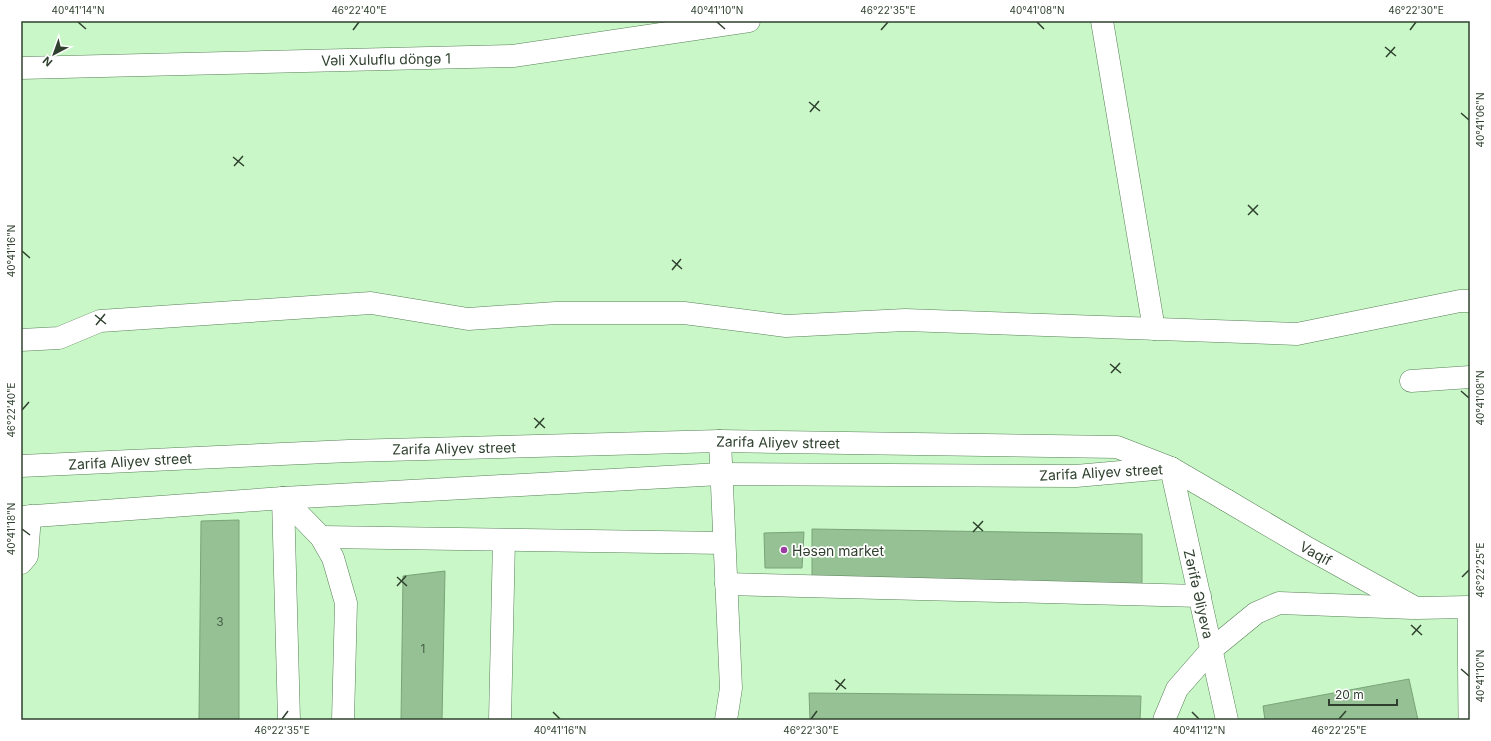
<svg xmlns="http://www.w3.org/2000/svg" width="1491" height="741" font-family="Inter,sans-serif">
<rect width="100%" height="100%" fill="#caf7c8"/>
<!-- building -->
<g fill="#95c194" stroke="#79a478">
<path d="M239,520V720H199L201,521Z"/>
<path d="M812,529L1142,534V584H812Z"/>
<path d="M804,532L802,568H765L764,533Z"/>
<path d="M445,571L442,720H401L403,576Z"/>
<path d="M1409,679L1418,720H1265L1263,706Z"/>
<path d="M809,693L1141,696L1140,720H810Z"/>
</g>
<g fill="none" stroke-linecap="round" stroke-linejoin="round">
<!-- service casing -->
<g stroke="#578157" stroke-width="14">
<path id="service" d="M1464,607L1465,720"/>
</g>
<!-- minor casing -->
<g stroke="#578157" stroke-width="23">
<g id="minor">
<path d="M1102,21L1154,329"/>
<path d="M21,68L513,56L749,21"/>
<path d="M21,340L59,338L100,321L371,303L468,319L556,313H684L786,326L905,320L1297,334L1460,301H1470"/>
<path d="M1411,381L1470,377"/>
<path d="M720,441L731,688L726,720"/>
<path d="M1171,468L1226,500"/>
<path d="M283,498L321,537L333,558L346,603L343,720"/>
<path d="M283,498L289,720"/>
<path d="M321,537L724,543"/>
<path d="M21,563L27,556L30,516"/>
<path d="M726,584L1200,596"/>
<path d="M500,720L504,540"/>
<path d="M1164,720L1177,689L1212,649"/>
</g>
</g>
<!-- tertiary casing -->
<g stroke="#578157" stroke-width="23">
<g id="tertiary">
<path d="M21,466L349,451L720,441L1117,447L1171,468"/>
<path d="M1171,468L1227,720"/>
<path d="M1226,500L1304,546L1416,608L1470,607"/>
<path d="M21,517L283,498L720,474L1076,476L1166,468"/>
<path d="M1212,649L1256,613L1279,603L1413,608"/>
</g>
</g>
<!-- service -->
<use href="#service" stroke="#fff" stroke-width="13"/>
<!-- minor -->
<use href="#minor" stroke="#fff" stroke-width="22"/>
<!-- tertiary -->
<use href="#tertiary" stroke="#fff" stroke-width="22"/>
</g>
<!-- ticks -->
<path fill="none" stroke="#2f412e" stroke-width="1.5" d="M78,22L86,29M717,22L725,29M1037,22L1044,29M353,30L359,22M881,30L888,22M1410,30L1416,22M1385,47L1396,56M1386,57L1395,47M809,102L820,111M810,112L819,101M1461,113L1469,120M233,157L244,166M234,166L243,156M1248,205L1258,215M1248,215L1258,205M22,251L30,258M672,260L682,269M672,270L681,259M95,315L106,324M96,325L105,314M1110,364L1121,373M1111,373L1120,363M1461,391L1469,398M22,410L29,402M534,418L545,428M535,428L544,418M973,522L983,531M22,529L30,535M973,532L983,521M397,577L407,586M1462,577L1469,570M397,586L406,576M1411,625L1422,635M1412,635L1421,625M1461,669L1469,676M835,680L846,689M836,690L845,679M553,712L560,719M1192,712L1199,719M282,719L288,711M811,719L817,711M1339,719L1346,711"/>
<!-- markers -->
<circle fill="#9a3ba3" stroke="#fff" stroke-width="1.5" cx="784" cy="550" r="4"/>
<g text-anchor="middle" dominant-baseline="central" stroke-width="3.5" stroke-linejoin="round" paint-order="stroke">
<!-- number labels -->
<g font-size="12" fill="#486148">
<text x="220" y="621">3</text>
<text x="423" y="648">1</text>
</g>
<!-- street labels -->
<g font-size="14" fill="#2f412e" stroke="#fff">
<text transform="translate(386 59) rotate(-1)">Vəli Xuluflu döngə 1</text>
<text transform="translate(778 442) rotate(1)">Zarifa Aliyev street</text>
<text transform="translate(454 448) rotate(-1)">Zarifa Aliyev street</text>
<text transform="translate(130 461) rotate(-3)">Zarifa Aliyev street</text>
<text transform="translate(1101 472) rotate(-3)">Zarifa Aliyev street</text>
<text transform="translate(1316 553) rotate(29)">Vaqif</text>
<text transform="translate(1199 594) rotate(77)">Zərifə Əliyeva</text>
</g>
<!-- poi labels -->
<g font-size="14" fill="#2f412e" stroke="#fff" text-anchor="start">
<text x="792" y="550">Həsən market</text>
</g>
</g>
<!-- border -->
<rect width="1491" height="741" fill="none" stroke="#ffffff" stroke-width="44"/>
<!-- north arrow -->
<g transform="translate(54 54) rotate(221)" stroke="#ffffff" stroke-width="3" paint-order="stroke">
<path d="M0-3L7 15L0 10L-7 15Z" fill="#2f412e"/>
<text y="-6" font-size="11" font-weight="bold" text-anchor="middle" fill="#2f412e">N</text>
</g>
<!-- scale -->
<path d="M1329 699v6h68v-6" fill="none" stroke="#2f412e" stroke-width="2"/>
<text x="1335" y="699" font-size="12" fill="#2f412e" stroke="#ffffff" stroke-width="3" paint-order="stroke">20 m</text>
<rect x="22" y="22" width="1447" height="697" fill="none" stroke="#2f412e" stroke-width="1.5"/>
<g font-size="10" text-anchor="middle" fill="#2f412e">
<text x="78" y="14">40°41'14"N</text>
<text x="359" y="14">46°22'40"E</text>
<text x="717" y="14">40°41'10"N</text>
<text x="888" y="14">46°22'35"E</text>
<text x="1037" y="14">40°41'08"N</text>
<text x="1416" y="14">46°22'30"E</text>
<text transform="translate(1480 120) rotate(-90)" y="4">40°41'06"N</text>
<text transform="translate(11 251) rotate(-90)" y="4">40°41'16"N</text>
<text transform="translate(1480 398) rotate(-90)" y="4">40°41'08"N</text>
<text transform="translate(11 410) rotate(-90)" y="4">46°22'40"E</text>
<text transform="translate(11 529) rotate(-90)" y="4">40°41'18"N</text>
<text transform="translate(1480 570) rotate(-90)" y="4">46°22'25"E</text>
<text transform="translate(1480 676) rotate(-90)" y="4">40°41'10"N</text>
<text x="282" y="734">46°22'35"E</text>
<text x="560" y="734">40°41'16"N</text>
<text x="811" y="734">46°22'30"E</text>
<text x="1199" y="734">40°41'12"N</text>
<text x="1339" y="734">46°22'25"E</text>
</g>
</svg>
